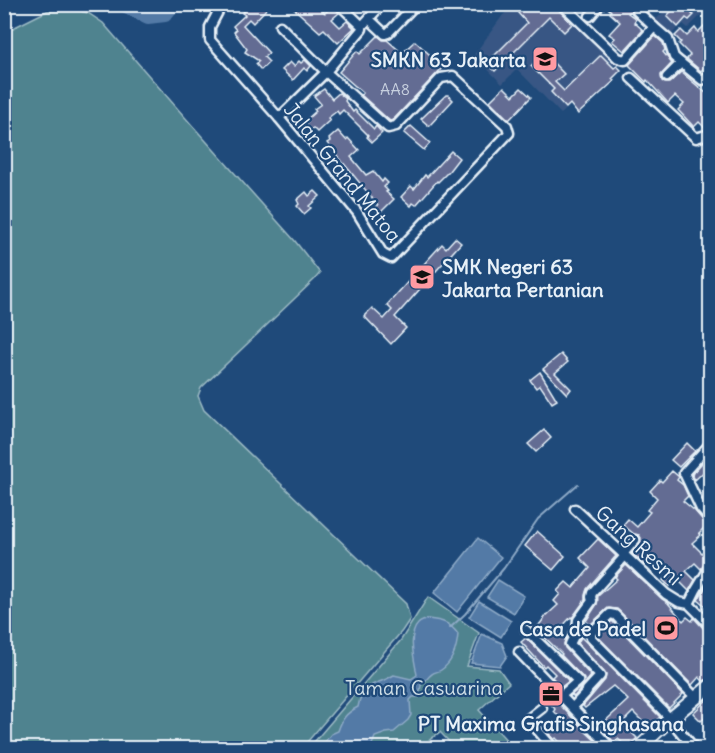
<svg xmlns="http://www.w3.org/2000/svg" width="715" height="753" font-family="Delius,sans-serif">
<rect width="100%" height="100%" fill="#1f4a7a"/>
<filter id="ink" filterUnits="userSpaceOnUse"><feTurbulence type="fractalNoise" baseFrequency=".0167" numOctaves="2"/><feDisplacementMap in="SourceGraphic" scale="12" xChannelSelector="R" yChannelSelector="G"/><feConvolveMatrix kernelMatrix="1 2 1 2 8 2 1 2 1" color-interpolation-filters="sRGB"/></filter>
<g filter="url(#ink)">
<!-- built -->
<g fill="#375784">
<path d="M514,5H555L617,63L561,114L517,69L502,84L474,55L503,15Z"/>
<path d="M671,5H710V6L688,28L683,24L670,35L654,21Z"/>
</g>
<!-- green -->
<g fill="#50838f" stroke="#9cbac4" stroke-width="1.5">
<path d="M69,8L88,13L103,23L190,123L295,241L320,273L315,279L201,388L198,396L204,410L406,604L410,619L402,631L302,748H5V35L13,28L47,11Z"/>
<path d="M428,597L479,633L467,666L499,669L509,683L479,710L511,745L506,748H455L440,732L419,748H309L401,640Z"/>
</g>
<!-- water -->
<g fill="#527aa6" stroke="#8eaac7" stroke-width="1.5">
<path d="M478,538L501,557L457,612L434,593Z"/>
<path d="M498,580L524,596L514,613L487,597Z"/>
<path d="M479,601L511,621L501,637L469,617Z"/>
<path d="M427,619C442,621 448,621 458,634C457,647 453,662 441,670C438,672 434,672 432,674C427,677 426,682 421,685L419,697H413L410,700L411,715L408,720L394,732L386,733L375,737L371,747L364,748H320L331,734L338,731C342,719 346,713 358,707C363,680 375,687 394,675L411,679L417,675C415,662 407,635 418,624C420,621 424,621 427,619Z"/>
<path d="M482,634L502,643L507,656L500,666L471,663Z"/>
</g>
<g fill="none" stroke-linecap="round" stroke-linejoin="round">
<!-- stream -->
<path stroke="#8eaac7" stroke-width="2" d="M450,628L465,614L504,568L538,519L578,484"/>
<!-- river -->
<path stroke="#527aa6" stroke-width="14" d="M122,4L148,17L165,15L174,4"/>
</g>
<!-- building -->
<g fill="#636c93" stroke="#e8f1f8" stroke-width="1.5">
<path d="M253,4H271L253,23L249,19L243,25L269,53L264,57L269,62L261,70L256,64L259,61L245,52L247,49L234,32L236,30L233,26L245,15L242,13Z"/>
<path d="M289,4H305L309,8L312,4H316L325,13L333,5L339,13L332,19L340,27L347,21L354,28L338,43L324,29L320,32Z"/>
<path d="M526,4H553L572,24L564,32L549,17L495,71L487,63L527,23L518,13Z"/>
<path d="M612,4H630L631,11L628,13L636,19L634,22L643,30L624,51L612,41L615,38L609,34L620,22L610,13L611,11L608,8Z"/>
<path d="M683,4H701L692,14L694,15L689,20L686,18L678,27L667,16L677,5L679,8Z"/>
<path d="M711,19V69L707,65L701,71L687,59L690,55L679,44L681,42L675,36L681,30L687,36L695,28L698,32Z"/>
<path d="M378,36L383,40H387L402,53L415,41L443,67L393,120L390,121L361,95L363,93L339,72L357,51L360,54Z"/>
<path d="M655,36L663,43L665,50L663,52L672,63L661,75L662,81L665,83H669L681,72L706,93L707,92L711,96V126L705,128L699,122L694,127L678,110L684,104L675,96L668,103L647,80L646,82L629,65Z"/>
<path d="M544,53L564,74L555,82L564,91L601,55L614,68L617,66L621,70L612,79L614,81L578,114L570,104L566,108L551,92L554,89L531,66Z"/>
<path d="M305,60L311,66L307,71L304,68L293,80L282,70L290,62L294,66L299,61L301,63Z"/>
<path d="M504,87L513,96L521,88L531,97L509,120L490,101Z"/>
<path d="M324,89L332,99L339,93L346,99L345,101L353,112L355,110L374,129L376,126L382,133L372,142L367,137L368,135L343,110L339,114L337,111L328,118L330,120L317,132L313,128L310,130L305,124L308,122L306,120L316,111L314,109L321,104L314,96Z"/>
<path d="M446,95H448L453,100L429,126L421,119Z"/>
<path d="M411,126L430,143L424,150L404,133Z"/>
<path d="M338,131L346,140L348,138L359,150L351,157L366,175L373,171L382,182L384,179L388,183L384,187L388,191L386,192L394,199L379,214L374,208L378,205L327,143L330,141L329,139Z"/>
<path d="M451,151L459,158L449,171L438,182L437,181L416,205L413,203L411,206L401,197L411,186L414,189L425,175L427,177Z"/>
<path d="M315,191L320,196L309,206L311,208L304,214L297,206L299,204L297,200L306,192L309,196Z"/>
<path d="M455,238L461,243L395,317L406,328L391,344L364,316L372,308L384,319L392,310L387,305L442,244L446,248Z"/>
<path d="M561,354L568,362L555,373L571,389L567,394L543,369Z"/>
<path d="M540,372L557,400L552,403L540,385L536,388L530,380Z"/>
<path d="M544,430L551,438L536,452L528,444Z"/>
<path d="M687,443L695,451L679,467L671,460Z"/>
<path d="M711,453V465L695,480L692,474Z"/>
<path d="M672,471L679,477L677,480L683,485L688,496L683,501L695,511L707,525L699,533L701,535L692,543L710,561L705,563L701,569L695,563L686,571L695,580L689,591L677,579L669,586L663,580L672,571L663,563L659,567L650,559L645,565L632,553L640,544L641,538L639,535L634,534L623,525L628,519L637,527L650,512L647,510L657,498L650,491L660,480L662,482Z"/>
<path d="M537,531L565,556L553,570L525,546Z"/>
<path d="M598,539L616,556L587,589L585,595V600L572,618L571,617L558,631L566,638L564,644L565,648L591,676L574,697L572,695L570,696L583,685L584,679L561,655L562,654L536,629L546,616L558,605L554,601L560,594L557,591L566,582L573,588L590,568L580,558Z"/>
<path d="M626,565L662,599L668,603L683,621L687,617L692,621L694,618L705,630L711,631V678L703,681L699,677L692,685L617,609L608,608L590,625L586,621L597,604L598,596L617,579L615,577Z"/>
<path d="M711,578V610L698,600Z"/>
<path d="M612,621L683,694L669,708L597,636Z"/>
<path d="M581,637L660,717L649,728L633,712L622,723L637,738L628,748L618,739L614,742L604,731L606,730L601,725L628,700L623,695L613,686L585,708L583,706L605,680L606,675L578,643Z"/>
<path d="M526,638L569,681L561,687L552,677L555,674L546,665L544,667L521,642Z"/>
<path d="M542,686L585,731L603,748H565L556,738L554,740L547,731L560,721L558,720L560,718L554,711L555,709L538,689Z"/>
<path d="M711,696V712L701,721L693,713Z"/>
</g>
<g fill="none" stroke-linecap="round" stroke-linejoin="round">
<!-- street casing -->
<g stroke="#e8f1f8" stroke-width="13">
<g id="street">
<path d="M222,4L210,27V40L279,118L357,212L383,254L391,258L509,133L507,126L453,76L441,78L396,126L388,128L326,72L280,26"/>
<path d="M339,4L362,26"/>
<path d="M562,4L618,58L625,60L654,27L668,39L674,57L681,63"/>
<path d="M637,4V11L654,27"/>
<path d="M590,16L600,4"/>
<path d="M369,19L385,34L388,33L416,4"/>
<path d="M667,77L681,63L702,80L710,75"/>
<path d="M631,78L696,138L706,135L710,132"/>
<path d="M279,118L326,72L362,29V26L382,4"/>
<path d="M710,444L684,473L701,509L710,519"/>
<path d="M575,509L666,594L679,602L689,604L710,625"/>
<path d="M623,554L635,540"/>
<path d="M689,604L696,590L710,567"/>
<path d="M526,630L578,681L562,695"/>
<path d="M519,652L611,748"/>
<path d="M573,707L587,692V690L600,676L570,644L577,630L578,620L592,601L591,597L592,593L625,556"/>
<path d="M542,708L528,719L553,748"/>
<path d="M648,741L655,748"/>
<path d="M694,748L663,711L591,638V633L610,614L615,615L696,698"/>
</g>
</g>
<!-- secondary casing -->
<g stroke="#e8f1f8" stroke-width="16">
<path id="secondary" d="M639,748L669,720L710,686"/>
</g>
<!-- street -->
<use href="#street" stroke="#1f4a7a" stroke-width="8"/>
<!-- secondary -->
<use href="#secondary" stroke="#1f4a7a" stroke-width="12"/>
</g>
</g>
<!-- icons -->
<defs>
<g id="school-square" transform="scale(1.35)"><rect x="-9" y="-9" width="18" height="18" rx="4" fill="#ff9aa2" stroke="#1f4a7a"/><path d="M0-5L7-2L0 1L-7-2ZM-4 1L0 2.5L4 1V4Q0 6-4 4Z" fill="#111"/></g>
<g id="stadium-square" transform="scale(1.35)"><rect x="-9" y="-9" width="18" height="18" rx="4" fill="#ff9aa2" stroke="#1f4a7a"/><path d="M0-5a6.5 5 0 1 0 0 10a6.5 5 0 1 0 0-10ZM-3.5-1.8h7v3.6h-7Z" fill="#111"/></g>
<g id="office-square" transform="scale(1.35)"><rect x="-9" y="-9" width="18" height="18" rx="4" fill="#ff9aa2" stroke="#1f4a7a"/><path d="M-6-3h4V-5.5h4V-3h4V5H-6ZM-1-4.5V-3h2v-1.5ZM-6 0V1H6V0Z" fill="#111"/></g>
</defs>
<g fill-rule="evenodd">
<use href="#school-square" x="545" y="59"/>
<use href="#school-square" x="422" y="277"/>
<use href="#stadium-square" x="666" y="628"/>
<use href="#office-square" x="551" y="694"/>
</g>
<g text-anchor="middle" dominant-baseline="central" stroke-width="4.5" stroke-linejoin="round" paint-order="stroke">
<!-- number labels -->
<g font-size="16" fill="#c7d0df">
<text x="395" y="89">AA8</text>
</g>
<!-- poi labels -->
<g font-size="20" font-weight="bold" fill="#e8f1f8" stroke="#1f4a7a" text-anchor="end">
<text x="526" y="59">SMKN 63 Jakarta</text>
<text x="442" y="266" text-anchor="start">SMK Negeri 63<tspan x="442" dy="23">Jakarta Pertanian</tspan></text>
<text x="646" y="628">Casa de Padel</text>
<text x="551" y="723" text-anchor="middle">PT Maxima Grafis Singhasana</text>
</g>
<!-- street labels -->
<g font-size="20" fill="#e8f1f8" stroke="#1f4a7a">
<text transform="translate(343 172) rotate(51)">Jalan Grand Matoa</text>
<text transform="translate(639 545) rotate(42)">Gang Resmi</text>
</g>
<!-- park labels -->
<g font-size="20" fill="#d1e0e8" stroke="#1f4a7a">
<text x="424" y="687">Taman Casuarina</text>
</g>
</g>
<!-- margin -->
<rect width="715" height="753" fill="none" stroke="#1f4a7a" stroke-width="24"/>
<rect x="12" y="12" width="691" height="729" fill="none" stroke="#e8f1f8" stroke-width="2" filter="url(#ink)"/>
</svg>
